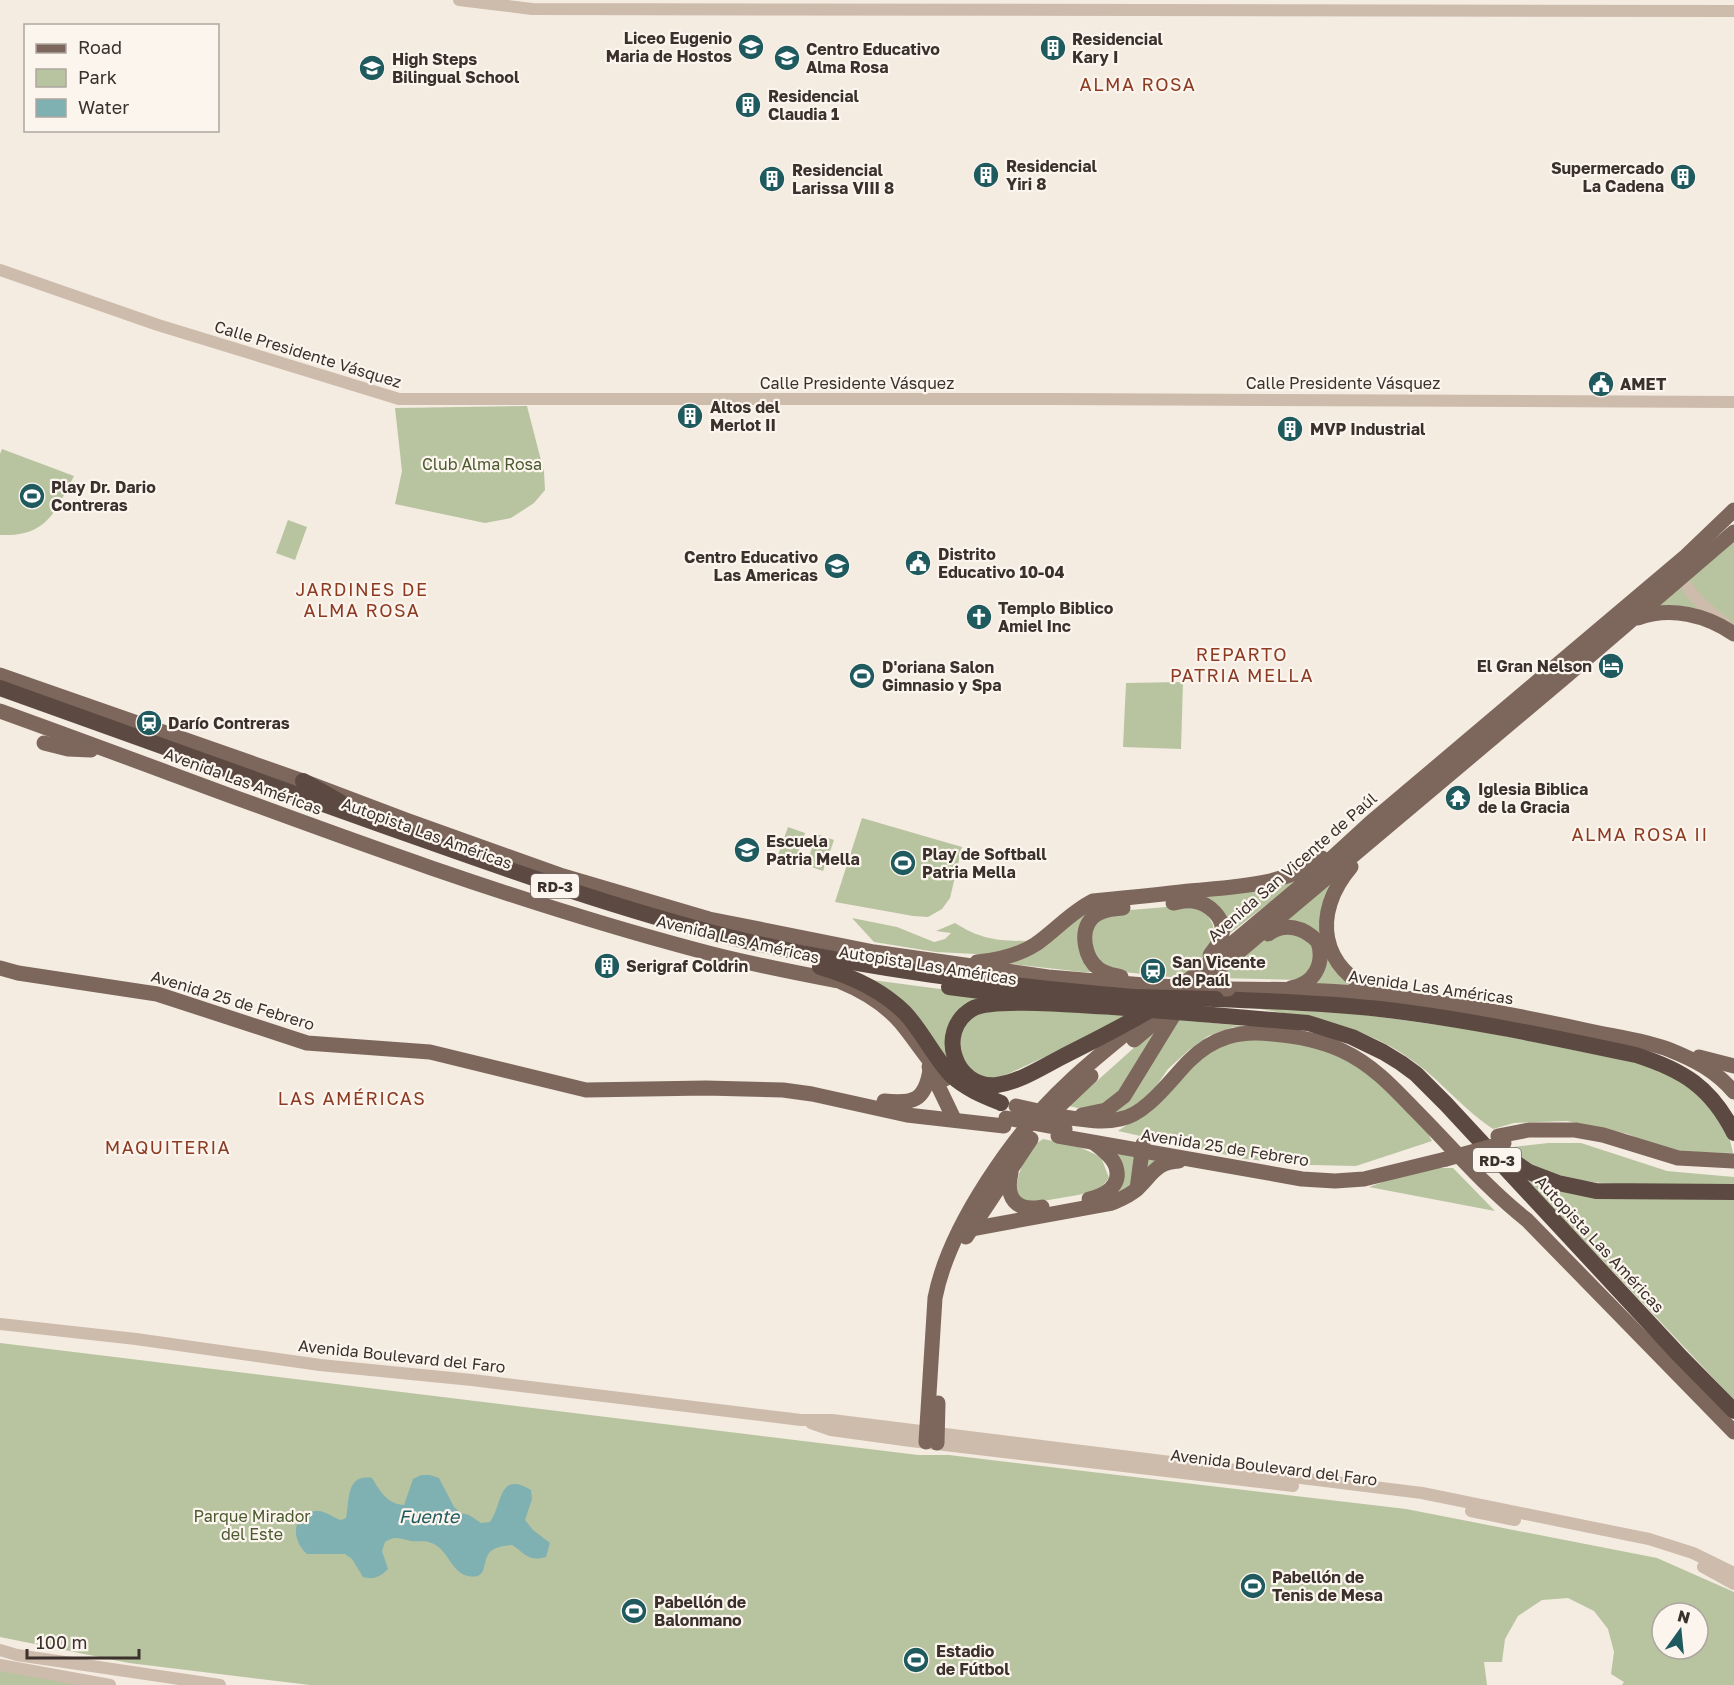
<svg xmlns="http://www.w3.org/2000/svg" width="1734" height="1685" font-family="'Golos Text',sans-serif">
<rect width="100%" height="100%" fill="#f4ebe1"/>
<!-- green -->
<g fill="#b8c4a0" fill-rule="evenodd">
<path d="M527,406L544,472L545,490L534,503L511,518L485,523L395,504L402,471L395,408Z"/>
<path d="M2,449L74,476C55,512 47,537 0,535V454Z"/>
<path d="M288,520L307,527L295,560L276,553Z"/>
<path d="M1734,539V626L1712,609L1685,579Z"/>
<path d="M1680,584L1709,616L1652,609Z"/>
<path d="M1183,682L1181,749L1123,747L1126,683Z"/>
<path d="M862,818L962,847L950,898L942,909L928,917L913,916L835,902Z"/>
<path d="M788,827L805,833L794,864L777,858Z"/>
<path d="M817,834L834,840L823,871L806,865Z"/>
<path d="M1348,866L1334,883L1321,909L1323,939L1356,985L1311,986L1323,947L1279,925Z"/>
<path d="M1305,875L1229,934L1225,925L1186,894Z"/>
<path d="M1190,905L1207,914L1213,925L1214,939L1197,966L1179,978L1115,971L1094,958L1091,926L1107,912Z"/>
<path d="M1078,911L1089,913L1095,972H1082L995,962Z"/>
<path d="M852,918L897,927L934,942L945,939L951,933L936,931L955,923C980,939 997,941 1027,941L995,955L936,952L874,942Z"/>
<path d="M1278,930L1290,931L1311,941C1318,962 1312,965 1300,980L1215,978Z"/>
<path d="M872,980L1001,997L973,1003L947,1059Z"/>
<path d="M1233,1005L1344,1012L1475,1030L1668,1069L1693,1088L1727,1128L1733,1153L1668,1152L1628,1134L1567,1121L1514,1123L1493,1129C1464,1110 1443,1083 1416,1063C1362,1022 1297,1015 1233,1005Z"/>
<path d="M1002,1007L1133,1016L995,1080L974,1073L960,1055L961,1029L974,1012Z"/>
<path d="M1177,1019L1260,1028L1233,1027L1208,1036L1189,1050L1168,1069L1150,1095L1125,1111L1113,1117L1114,1110Z"/>
<path d="M1165,1020C1148,1048 1122,1111 1083,1109C1078,1108 1073,1107 1069,1106Z"/>
<path d="M1245,1036L1311,1043L1345,1056L1383,1087L1424,1126L1432,1141L1356,1166L1311,1165L1245,1159L1118,1131L1150,1108L1215,1046Z"/>
<path d="M1043,1139L1077,1146L1101,1157L1109,1178L1099,1190L1078,1195L1031,1203L1015,1196C1017,1176 1024,1150 1043,1139Z"/>
<path d="M1548,1143H1581L1667,1171L1734,1177V1186C1675,1184 1591,1190 1536,1170C1526,1166 1515,1156 1506,1149L1513,1147Z"/>
<path d="M1109,1150L1157,1160L1140,1181L1112,1196Z"/>
<path d="M1438,1168H1453L1495,1211L1369,1187L1397,1177Z"/>
<path d="M1524,1177L1734,1199V1400Z"/>
<path d="M0,1343L918,1455H949L1406,1509L1657,1558L1734,1592V1685H1622L1624,1682L1611,1674L1614,1652L1608,1629L1594,1611L1568,1598L1542,1600L1518,1616L1505,1639L1502,1662H1484L1487,1685H310L129,1663L0,1637ZM1662,1613H1698V1649H1662Z"/>
<path d="M0,1668L83,1685H0Z"/>
</g>
<!-- water -->
<path fill="#7fb0b2" d="M421,1475H430L439,1478L454,1507L461,1513L469,1515L481,1523L490,1522C503,1504 498,1470 531,1490L532,1499L525,1520L533,1530L550,1543L546,1557C528,1562 526,1554 512,1545C504,1546 496,1546 490,1552C481,1562 489,1580 468,1576C452,1573 449,1552 434,1544C426,1540 420,1542 411,1541C400,1539 396,1535 385,1542L382,1551L388,1569C380,1577 374,1580 363,1577L352,1559L345,1554H307C289,1538 293,1511 318,1511C326,1511 333,1518 341,1520L346,1518C350,1501 345,1474 372,1478C380,1491 387,1504 404,1505L413,1479Z"/>
<g fill="none" stroke-linecap="round" stroke-linejoin="round">
<!-- minor -->
<g stroke="#cdbbac" stroke-width="12">
<path d="M459,0L532,9L1734,11"/>
<path d="M0,270L158,325L399,399H1056L1734,402"/>
<path d="M1681,577C1694,599 1705,608 1725,623"/>
<path d="M0,1324L136,1339L320,1365L472,1380L801,1420H832L1422,1493L1649,1539L1693,1553L1734,1573"/>
<path d="M811,1423L831,1430L911,1441L1293,1486"/>
<path d="M1471,1511L1515,1520"/>
<path d="M1703,1567L1734,1584"/>
<path d="M0,1650L17,1655L220,1685"/>
<path d="M0,1665L110,1685"/>
</g>
<!-- major -->
<g stroke="#7d675c" stroke-width="15">
<path d="M1638,618C1671,606 1706,615 1734,634"/>
<path d="M0,675L303,781L406,820L563,876L709,919L874,952L1048,977L1156,986"/>
<path d="M0,711C231,794 460,887 697,950C744,963 792,972 839,981C861,990 885,1004 901,1023C916,1041 928,1061 945,1079"/>
<path d="M44,743L68,749L91,750"/>
<path d="M1351,867C1311,914 1320,969 1378,993"/>
<path d="M1173,903C1179,902 1187,900 1193,901C1208,903 1225,917 1222,934C1221,942 1215,948 1210,955"/>
<path d="M1268,934C1285,922 1304,927 1318,942C1325,964 1314,984 1291,988"/>
<path d="M977,962C997,960 1019,955 1036,944C1056,930 1071,912 1093,901C1125,898 1157,895 1189,891C1233,887 1285,886 1322,858"/>
<path d="M0,968L18,973L157,994L307,1043L430,1052L586,1090L706,1088L783,1090L812,1094L907,1115L1004,1126"/>
<path d="M1121,977C1114,975 1105,974 1099,969C1085,959 1079,932 1092,918C1100,910 1111,909 1123,908"/>
<path d="M1228,989C1281,989 1335,990 1388,996C1454,1003 1521,1016 1585,1030C1611,1036 1646,1040 1670,1050C1695,1060 1716,1071 1734,1092"/>
<path d="M1173,993L1309,879L1370,823L1686,556L1734,510"/>
<path d="M1134,1040L1564,678L1734,532"/>
<path d="M1699,1057L1734,1066"/>
<path d="M929,1067L954,1119"/>
<path d="M884,1101C913,1104 925,1101 930,1070"/>
<path d="M1056,1109L1091,1076"/>
<path d="M1082,1115L1106,1110L1124,1096L1178,1008"/>
<path d="M1070,1118C1087,1120 1103,1123 1120,1119C1146,1115 1171,1079 1189,1061C1213,1037 1239,1030 1272,1034C1297,1036 1320,1040 1343,1051C1371,1064 1392,1086 1413,1108C1451,1146 1485,1187 1527,1220L1734,1432"/>
<path d="M1058,1136L1302,1179L1335,1181L1364,1179L1446,1159"/>
<path d="M1498,1136L1529,1130H1575L1603,1135L1678,1158L1734,1161"/>
<path d="M1011,1173C1005,1198 1016,1212 1042,1207"/>
<path d="M1137,1189L1143,1144"/>
<path d="M1089,1199C1104,1196 1122,1186 1116,1167C1113,1157 1102,1149 1094,1143"/>
<path d="M971,1229L1112,1203C1121,1199 1129,1196 1137,1189C1152,1175 1156,1162 1179,1161"/>
<path d="M966,1237L1031,1139"/>
<path d="M926,1442L935,1298C949,1226 1015,1132 1068,1083C1091,1061 1117,1041 1141,1021"/>
<path d="M937,1443L938,1403"/>
</g>
<!-- highway -->
<g stroke="#5c4a42" stroke-width="16">
<path d="M0,688C126,733 253,779 379,824C495,865 610,907 729,937C861,969 998,985 1133,997"/>
<path d="M303,781L340,802"/>
<path d="M820,967C851,976 881,989 905,1013C923,1032 934,1058 952,1076C966,1089 984,1096 1001,1103"/>
<path d="M949,987L1034,998"/>
<path d="M1216,999C1271,1001 1325,1003 1380,1009C1466,1019 1551,1037 1636,1055C1683,1070 1711,1087 1734,1133"/>
<path d="M1113,1007C1085,1006 993,997 972,1009C935,1031 955,1090 997,1085C1019,1082 1041,1068 1060,1058C1093,1041 1126,1025 1157,1006"/>
<path d="M1201,1014L1308,1023L1352,1037L1383,1052L1401,1063L1416,1074L1446,1104L1679,1355L1734,1411"/>
<path d="M1501,1153L1529,1172L1558,1183L1596,1191L1734,1192"/>
</g>
<!-- major-bridge -->
<g stroke="#7d675c" stroke-width="15">
<path d="M1156,986L1228,989"/>
<path d="M1016,1106L1070,1118"/>
<path d="M1006,1118L1065,1129"/>
<path d="M1446,1159L1504,1143"/>
</g>
<!-- highway-bridge -->
<g stroke="#5c4a42" stroke-width="16">
<path d="M1133,997L1216,999"/>
<path d="M1113,1007L1201,1014"/>
</g>
</g>
<!-- icons -->
<defs>
<g id="school-disc" transform="scale(1.35)"><circle r="9.5" fill="#1f5a5e" stroke="#fbf5ee"/><path d="M0-5L7-2L0 1L-7-2ZM-4 1L0 2.5L4 1V4Q0 6-4 4Z" fill="#fff"/></g>
<g id="building-disc" transform="scale(1.35)"><circle r="9.5" fill="#1f5a5e" stroke="#fbf5ee"/><path d="M-4-6H4V6H1V3H-1V6H-4ZM-2.5-4.3h1.7v1.8h-1.7ZM.8-4.3h1.7v1.8H.8ZM-2.5-1h1.7V.8h-1.7ZM.8-1h1.7V.8H.8Z" fill="#fff"/></g>
<g id="civic-disc" transform="scale(1.35)"><circle r="9.5" fill="#1f5a5e" stroke="#fbf5ee"/><path d="M-.6-6.5H3V-4.5H.6V-3L4-1V1h2V6H-6V1h2V-1L-.6-3ZM-1.2 2.5V6h2.4V2.5Z" fill="#fff"/></g>
<g id="stadium-disc" transform="scale(1.35)"><circle r="9.5" fill="#1f5a5e" stroke="#fbf5ee"/><path d="M0-5a6.5 5 0 1 0 0 10a6.5 5 0 1 0 0-10ZM-3.5-1.8h7v3.6h-7Z" fill="#fff"/></g>
<g id="church-disc" transform="scale(1.35)"><circle r="9.5" fill="#1f5a5e" stroke="#fbf5ee"/><path d="M-1.2-6h2.4v3.5h3.3v2.4h-3.3V6h-2.4V-.1h-3.3v-2.4h3.3Z" fill="#fff"/></g>
<g id="hotel-disc" transform="scale(1.35)"><circle r="9.5" fill="#1f5a5e" stroke="#fbf5ee"/><path d="M-6-4.5h1.5V1H6V5H4.5V3h-9V5H-6ZM-4 0a1.8 1.8 0 1 1 3.6 0ZM.5 0V-2.5h3Q6-2.5 6 0Z" fill="#fff"/></g>
<g id="station-disc" transform="scale(1.35)"><circle r="9.5" fill="#1f5a5e" stroke="#fbf5ee"/><path d="M-3-6H3Q5-6 5-4V2Q5 4 3 4L4.5 6H3L1.5 4h-3L-3 6H-4.5L-3 4Q-5 4-5 2V-4Q-5-6-3-6ZM-3.5-4v3h7v-3ZM-3.5 1v1.5H-2V1ZM2 1v1.5H3.5V1Z" fill="#fff"/></g>
<g id="temple-disc" transform="scale(1.35)"><circle r="9.5" fill="#1f5a5e" stroke="#fbf5ee"/><path d="M0-6L5-2H3V0L6.5 2.5H4V6H1.5V3h-3V6H-4V2.5H-6.5L-3 0V-2H-5Z" fill="#fff"/></g>
</defs>
<g fill-rule="evenodd">
<use href="#school-disc" x="751" y="47"/>
<use href="#building-disc" x="1053" y="48"/>
<use href="#school-disc" x="787" y="58"/>
<use href="#school-disc" x="372" y="68"/>
<use href="#building-disc" x="748" y="105"/>
<use href="#building-disc" x="986" y="175"/>
<use href="#building-disc" x="1683" y="177"/>
<use href="#building-disc" x="772" y="179"/>
<use href="#civic-disc" x="1601" y="384"/>
<use href="#building-disc" x="690" y="416"/>
<use href="#building-disc" x="1290" y="429"/>
<use href="#stadium-disc" x="32" y="496"/>
<use href="#civic-disc" x="918" y="563"/>
<use href="#school-disc" x="837" y="566"/>
<use href="#church-disc" x="979" y="617"/>
<use href="#hotel-disc" x="1611" y="666"/>
<use href="#stadium-disc" x="862" y="676"/>
<use href="#station-disc" x="149" y="723"/>
<use href="#temple-disc" x="1458" y="798"/>
<use href="#school-disc" x="747" y="850"/>
<use href="#stadium-disc" x="903" y="863"/>
<use href="#building-disc" x="607" y="966"/>
<use href="#station-disc" x="1153" y="971"/>
<use href="#stadium-disc" x="1253" y="1586"/>
<use href="#stadium-disc" x="634" y="1611"/>
<use href="#stadium-disc" x="916" y="1660"/>
</g>
<g text-anchor="middle" dominant-baseline="central" stroke-width="4.5" stroke-linejoin="round" paint-order="stroke">
<!-- shield labels -->
<g fill="#fbf5ee" stroke="#756b66" stroke-width="1.5">
<rect x="531" y="874" width="48" height="24" rx="4.5"/>
<rect x="1473" y="1148" width="48" height="24" rx="4.5"/>
</g>
<g font-size="15" font-weight="bold" fill="#3b302b">
<text x="555" y="886">RD-3</text>
<text x="1497" y="1160">RD-3</text>
</g>
<!-- poi labels -->
<g font-size="16" font-weight="bold" fill="#3b302b" stroke="#fbf5ee" text-anchor="start">
<text x="732" y="38" text-anchor="end">Liceo Eugenio<tspan x="732" dy="18">Maria de Hostos</tspan></text>
<text x="1072" y="39">Residencial<tspan x="1072" dy="18">Kary I</tspan></text>
<text x="806" y="49">Centro Educativo<tspan x="806" dy="18">Alma Rosa</tspan></text>
<text x="392" y="59">High Steps<tspan x="392" dy="18">Bilingual School</tspan></text>
<text x="768" y="96">Residencial<tspan x="768" dy="18">Claudia 1</tspan></text>
<text x="1006" y="166">Residencial<tspan x="1006" dy="18">Yiri 8</tspan></text>
<text x="1664" y="168" text-anchor="end">Supermercado<tspan x="1664" dy="18">La Cadena</tspan></text>
<text x="792" y="170">Residencial<tspan x="792" dy="18">Larissa VIII 8</tspan></text>
<text x="1620" y="384">AMET</text>
<text x="710" y="407">Altos del<tspan x="710" dy="18">Merlot II</tspan></text>
<text x="1310" y="429">MVP Industrial</text>
<text x="51" y="487">Play Dr. Dario<tspan x="51" dy="18">Contreras</tspan></text>
<text x="938" y="554">Distrito<tspan x="938" dy="18">Educativo 10-04</tspan></text>
<text x="818" y="557" text-anchor="end">Centro Educativo<tspan x="818" dy="18">Las Americas</tspan></text>
<text x="998" y="608">Templo Biblico<tspan x="998" dy="18">Amiel Inc</tspan></text>
<text x="1592" y="666" text-anchor="end">El Gran Nelson</text>
<text x="882" y="667">D'oriana Salon<tspan x="882" dy="18">Gimnasio y Spa</tspan></text>
<text x="168" y="723">Darío Contreras</text>
<text x="1478" y="789">Iglesia Biblica<tspan x="1478" dy="18">de la Gracia</tspan></text>
<text x="766" y="841">Escuela<tspan x="766" dy="18">Patria Mella</tspan></text>
<text x="922" y="854">Play de Softball<tspan x="922" dy="18">Patria Mella</tspan></text>
<text x="1172" y="962">San Vicente<tspan x="1172" dy="18">de Paúl</tspan></text>
<text x="626" y="966">Serigraf Coldrin</text>
<text x="1272" y="1577">Pabellón de<tspan x="1272" dy="18">Tenis de Mesa</tspan></text>
<text x="654" y="1602">Pabellón de<tspan x="654" dy="18">Balonmano</tspan></text>
<text x="936" y="1651">Estadio<tspan x="936" dy="18">de Fútbol</tspan></text>
</g>
<!-- street labels -->
<g font-size="16" fill="#3b302b" stroke="#fbf5ee">
<text transform="translate(308 354) rotate(17)">Calle Presidente Vásquez</text>
<text x="857" y="383">Calle Presidente Vásquez</text>
<text x="1343" y="383">Calle Presidente Vásquez</text>
<text transform="translate(243 781) rotate(20)">Avenida Las Américas</text>
<text transform="translate(427 833) rotate(20)">Autopista Las Américas</text>
<text transform="translate(1292 867) rotate(-41)">Avenida San Vicente de Paúl</text>
<text transform="translate(738 939) rotate(13)">Avenida Las Américas</text>
<text transform="translate(928 965) rotate(9)">Autopista Las Américas</text>
<text transform="translate(1431 987) rotate(8)">Avenida Las Américas</text>
<text transform="translate(233 1000) rotate(17)">Avenida 25 de Febrero</text>
<text transform="translate(1225 1147) rotate(9)">Avenida 25 de Febrero</text>
<text transform="translate(1600 1244) rotate(47)">Autopista Las Américas</text>
<text transform="translate(402 1356) rotate(6)">Avenida Boulevard del Faro</text>
<text transform="translate(1274 1467) rotate(7)">Avenida Boulevard del Faro</text>
</g>
<!-- park labels -->
<g font-size="16" fill="#4a5a2e" stroke="#fbf5ee">
<text x="482" y="464">Club Alma Rosa</text>
<text x="252" y="1516">Parque Mirador<tspan x="252" dy="18">del Este</tspan></text>
</g>
<!-- neighbourhood labels -->
<g font-size="18" letter-spacing="1.5" fill="#8c3b22" stroke="#fbf5ee">
<text x="1138" y="84">ALMA ROSA</text>
<text x="362" y="589">JARDINES DE<tspan x="362" dy="21">ALMA ROSA</tspan></text>
<text x="1242" y="654">REPARTO<tspan x="1242" dy="21">PATRIA MELLA</tspan></text>
<text x="1640" y="834">ALMA ROSA II</text>
<text x="352" y="1098">LAS AMÉRICAS</text>
<text x="168" y="1147">MAQUITERIA</text>
</g>
<!-- water labels -->
<g font-size="18" font-style="italic" fill="#1f5a5e" stroke="#fbf5ee">
<text x="429" y="1516">Fuente</text>
</g>
</g>
<!-- legend -->
<rect x="24" y="24" width="195" height="108" fill="#fbf5ee" stroke="#aea6a0" stroke-width="1.5"/>
<rect x="36" y="44" width="30" height="9" fill="#7d675c" stroke="#aea6a0" stroke-width="1.5"/>
<text x="78" y="54" font-size="18" fill="#3b302b">Road</text>
<rect x="36" y="69" width="30" height="18" fill="#b8c4a0" stroke="#aea6a0" stroke-width="1.5"/>
<text x="78" y="84" font-size="18" fill="#3b302b">Park</text>
<rect x="36" y="99" width="30" height="18" fill="#7fb0b2" stroke="#aea6a0" stroke-width="1.5"/>
<text x="78" y="114" font-size="18" fill="#3b302b">Water</text>
<!-- north arrow -->
<g transform="translate(1680 1631) rotate(15)"><circle r="28" fill="#fbf5ee" stroke="#aea6a0" stroke-width="1.5"/>
<path d="M0-4.5L10 22L0 15L-10 22Z" fill="#1f5a5e"/>
<text y="-9" font-size="16" font-weight="bold" text-anchor="middle" fill="#3b302b">N</text>
</g>
<!-- scale -->
<path d="M27 1649v9h112v-9" fill="none" stroke="#3b302b" stroke-width="3"/>
<text x="36" y="1649" font-size="18" fill="#3b302b" stroke="#fbf5ee" stroke-width="4.5" paint-order="stroke">100 m</text>
</svg>
